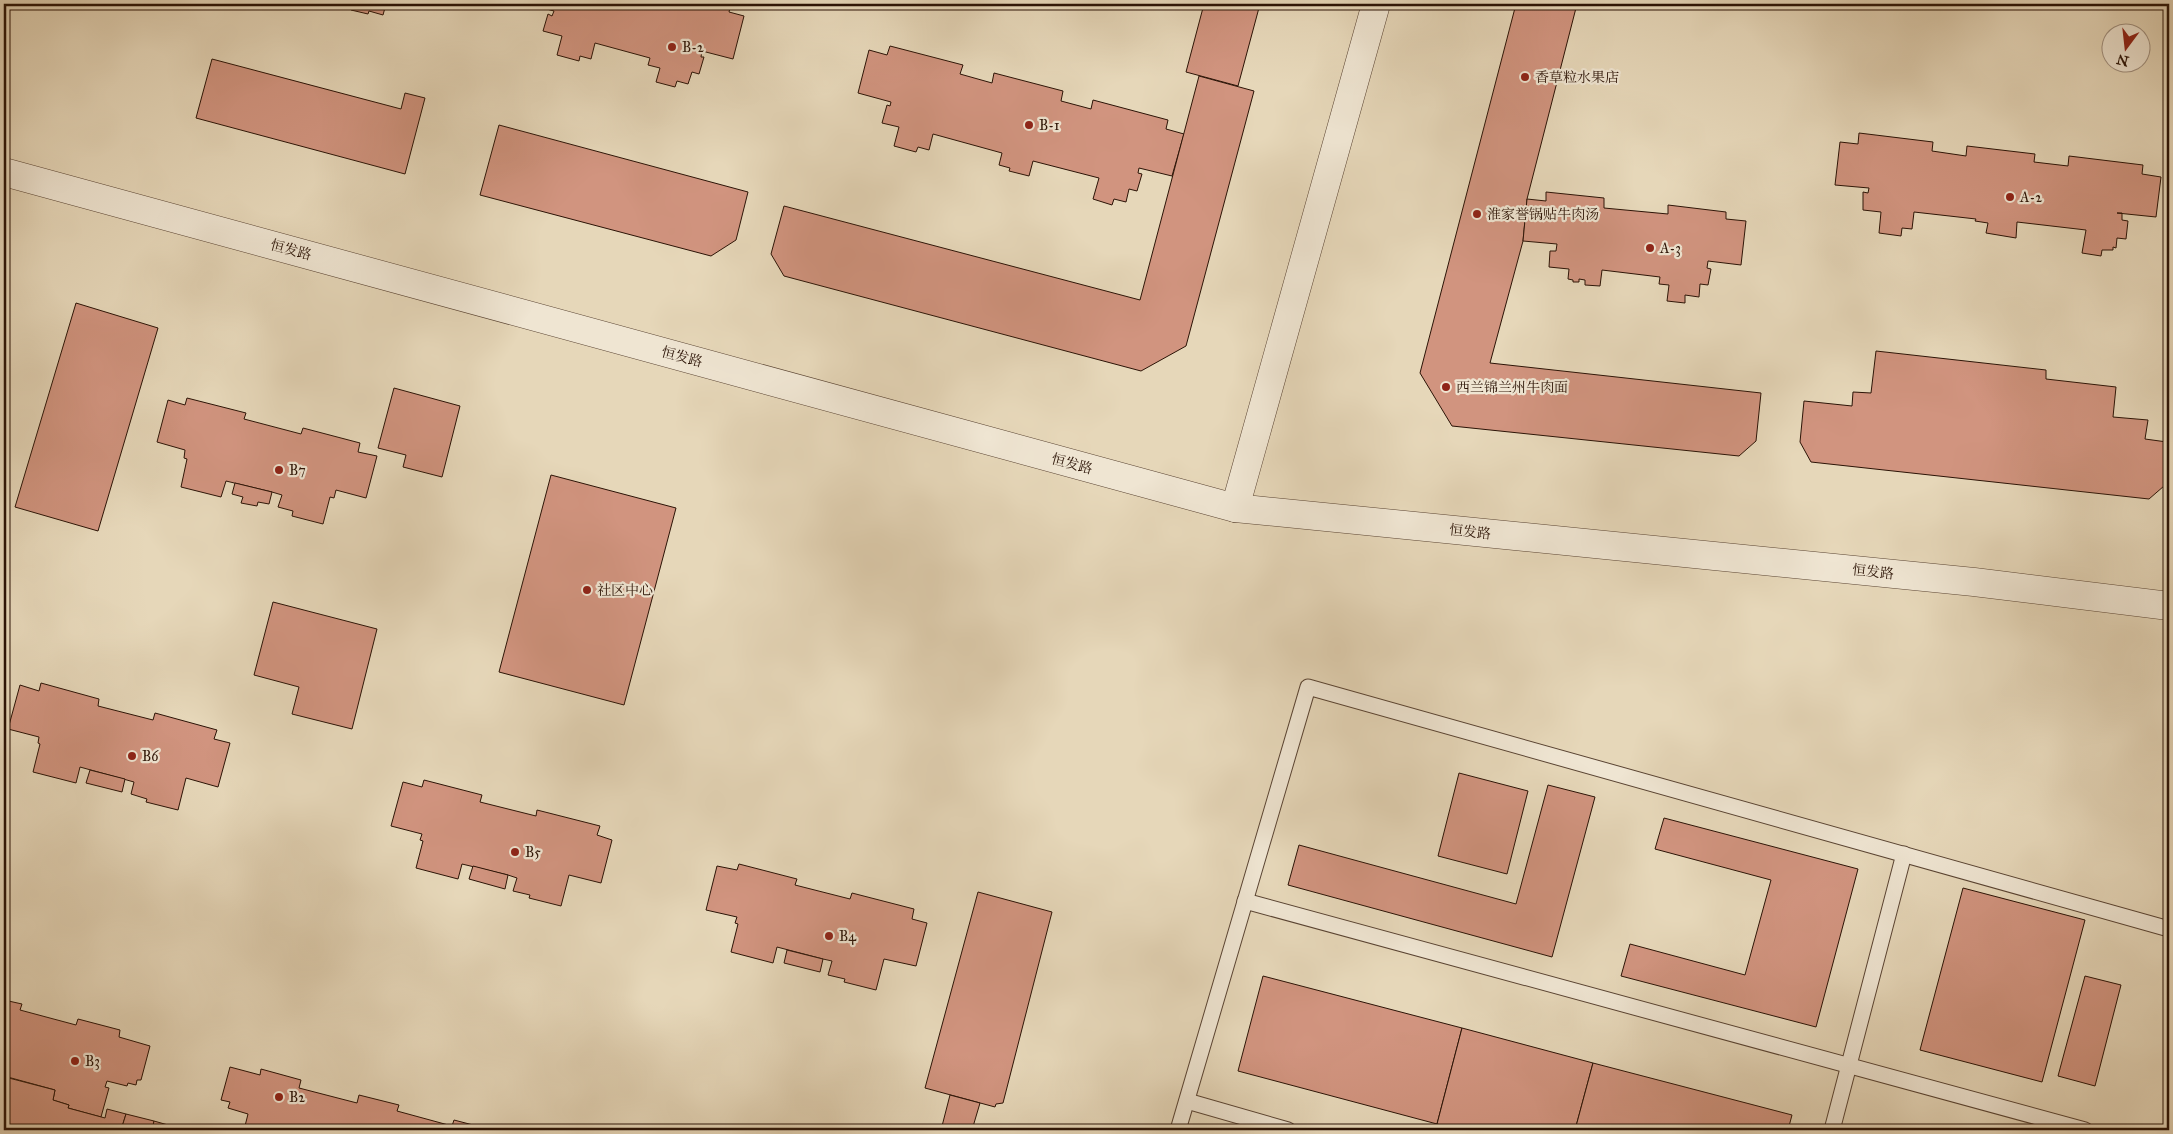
<svg xmlns="http://www.w3.org/2000/svg" width="2173" height="1134" font-family="'IM FELL Great Primer','Noto Serif SC',serif">
<rect width="100%" height="100%" fill="#e6d7b9"/>
<filter id="stains"><feTurbulence type="fractalNoise" baseFrequency=".004" numOctaves="4"/><feColorMatrix values="0 0 0 0 .2 0 0 0 0 .09 0 0 0 0 .02 0 0 0 .5 -.17"/></filter>
<radialGradient id="worn" r=".72"><stop offset=".6" stop-color="#630" stop-opacity="0"/><stop offset="1" stop-color="#630" stop-opacity=".3"/></radialGradient>
<!-- building -->
<g fill="#d1947f" stroke="#2b1306">
<path d="M353,4H386L383,15L369,11L368,14L351,10Z"/>
<path d="M528,4H731L729,12L744,16L733,59L702,51L701,57H704L699,74L692,72L688,84L677,81L675,87L656,82L660,68L648,65L650,58L595,43L591,59L580,56L579,61L557,55L562,36L543,31L548,14L552,16L554,11Z"/>
<path d="M1204,4H1260L1238,86L1186,72Z"/>
<path d="M1516,4H1577L1527,199L1523,241L1490,363L1761,393L1756,441L1739,456L1452,426L1420,373Z"/>
<path d="M890,46L963,65L960,74L992,83L994,73L1063,91L1061,101L1091,109L1093,100L1168,120L1166,129L1184,134L1172,176L1139,168L1138,173L1142,174L1137,191L1129,189L1126,202L1114,199L1112,205L1093,199L1099,178L1033,161L1029,176L1009,171L1010,168L999,165L1002,153L933,134L929,150L918,147L916,152L894,146L899,127L882,123L887,105L890,106L891,102L858,93L869,50L887,55Z"/>
<path d="M212,59L401,109L405,93L425,98L405,174L196,118Z"/>
<path d="M1199,76L1254,91L1186,346L1141,371L784,276L771,254L784,206L1140,300Z"/>
<path d="M499,125L748,192L736,240L711,256L480,195Z"/>
<path d="M1859,133L1933,142L1932,151L1966,156L1967,146L2035,154L2034,162L2068,166L2069,156L2143,165L2142,174L2161,177L2156,217L2117,213H2122V220L2128,221L2126,239L2117,238L2116,248L2113,247V250H2102L2101,256L2082,253L2086,230L2017,222L2016,238L1986,233L1988,223L1975,221L1976,219L1914,212L1912,229L1902,228L1901,236L1879,233L1881,212L1863,210V192L1868,193L1869,188L1835,185L1840,142L1858,144Z"/>
<path d="M1546,192L1604,198V208L1668,214V205L1726,212V219L1746,221L1741,265L1708,261L1707,268L1711,269L1708,285L1700,284L1699,297L1685,295V303L1667,301L1669,285L1659,284L1660,277L1602,270L1600,286L1585,285V280L1579,279V282H1573V280L1568,279L1569,269L1549,267L1550,251H1556L1557,244L1523,241L1527,199L1546,201Z"/>
<path d="M76,303L158,328L98,531L15,507Z"/>
<path d="M1876,351L2046,370V379L2116,387L2113,417L2148,420L2145,439L2167,442L2164,486L2149,499L1811,462L1800,442L1804,401L1852,406L1853,392L1871,393Z"/>
<path d="M394,388L460,406L442,477L403,467L406,455L378,448Z"/>
<path d="M187,398L246,413L244,419L301,434L303,428L360,443L358,452L377,456L366,498L336,490L334,498L330,497L323,524L292,516L293,511L278,507L282,495L272,492L226,481L221,497L181,487L187,459L184,458L185,450L157,442L168,400L185,405Z"/>
<path d="M551,475L676,508L624,705L499,672Z"/>
<path d="M235,483L272,492L269,504L258,502L257,506L241,503L243,497L232,494Z"/>
<path d="M273,602L377,629L352,729L292,714L299,687L254,675Z"/>
<path d="M41,683L99,699L98,706L153,720L155,713L217,730L214,739L230,743L218,787L186,778L178,810L146,802L147,799L131,794L134,782L80,767L76,783L33,772L40,744L38,743L39,737L8,729L20,685L39,691Z"/>
<path d="M90,770L125,779L122,792L86,783Z"/>
<path d="M1459,773L1528,791L1507,874L1438,856Z"/>
<path d="M424,780L482,795L480,802L536,816L537,810L600,826L597,835L612,840L601,883L569,875L561,906L529,898L530,895L513,891L517,878L508,875L462,864L458,879L416,868L423,841L420,840L422,834L391,826L403,782L422,787Z"/>
<path d="M1548,785L1595,797L1552,957L1288,885L1299,845L1516,904Z"/>
<path d="M1664,818L1858,869L1816,1027L1621,976L1630,944L1745,975L1771,880L1655,849Z"/>
<path d="M739,864L797,879L795,885L850,899L852,893L914,909L912,919L927,923L916,966L884,959L876,990L844,982L845,979L828,975L832,961L823,959L777,947L773,963L731,952L738,924L735,923L737,917L706,910L717,866L737,870Z"/>
<path d="M473,866L508,875L505,889L469,879Z"/>
<path d="M1963,888L2085,920L2042,1082L1920,1050Z"/>
<path d="M978,892L1052,912L1003,1103L996,1104L995,1107L925,1088Z"/>
<path d="M787,950L823,959L820,972L784,963Z"/>
<path d="M1263,976L1462,1028L1437,1124L1238,1071Z"/>
<path d="M2085,976L2121,985L2095,1086L2058,1076Z"/>
<path d="M4,1000L22,1004L20,1010L76,1025L78,1019L120,1030L119,1037L150,1046L141,1080H137L136,1085L128,1083L127,1086L107,1081L105,1087L109,1088L101,1117L68,1108L69,1105L53,1100L55,1090L4,1076Z"/>
<path d="M1462,1028L1593,1063L1575,1130H1462L1437,1124Z"/>
<path d="M1593,1063L1792,1115L1788,1130H1575Z"/>
<path d="M230,1067L260,1075L261,1069L301,1080L299,1088L357,1103L359,1095L399,1105L397,1111L452,1126L454,1120L492,1130H244L248,1114L228,1108L230,1102L221,1100Z"/>
<path d="M5,1077L55,1090L53,1100L69,1105L68,1108L105,1118L107,1109L126,1114L121,1130H4Z"/>
<path d="M950,1095L980,1103L972,1130H941Z"/>
<path d="M126,1114L154,1121L152,1130H121Z"/>
<path d="M154,1121L182,1129V1130H152Z"/>
</g>
<g fill="none" stroke-linecap="round" stroke-linejoin="round">
<!-- lane casing -->
<g stroke="#5a4433" stroke-width="17">
<g id="lane">
<path d="M1245,901L2085,1130"/>
<path d="M1187,1101L1288,1130"/>
<path d="M1178,1130L1308,687L2169,929"/>
<path d="M1832,1130L1904,854"/>
</g>
</g>
<!-- street casing -->
<g stroke="#5a4433" stroke-width="29">
<g id="street">
<path d="M4,172L1235,508L1974,582L2169,606"/>
<path d="M1235,508L1376,4"/>
</g>
</g>
<!-- lane -->
<use href="#lane" stroke="#efe5d2" stroke-width="15"/>
<!-- street -->
<use href="#street" stroke="#efe5d2" stroke-width="28"/>
</g>
<!-- markers -->
<g fill="#8f2418" stroke="#efe5d2" stroke-width="2">
<circle cx="672" cy="47" r="5"/>
<circle cx="1525" cy="77" r="5"/>
<circle cx="1029" cy="125" r="5"/>
<circle cx="2010" cy="197" r="5"/>
<circle cx="1477" cy="214" r="5"/>
<circle cx="1650" cy="248" r="5"/>
<circle cx="1446" cy="387" r="5"/>
<circle cx="279" cy="470" r="5"/>
<circle cx="587" cy="590" r="5"/>
<circle cx="132" cy="756" r="5"/>
<circle cx="515" cy="852" r="5"/>
<circle cx="829" cy="936" r="5"/>
<circle cx="75" cy="1061" r="5"/>
<circle cx="279" cy="1097" r="5"/>
</g>
<g text-anchor="middle" dominant-baseline="central" stroke-width="4.5" stroke-linejoin="round" paint-order="stroke">
<!-- poi labels -->
<g font-size="14" fill="#2b1306" stroke="#efe5d2" text-anchor="start">
<text x="682" y="47">B-2</text>
<text x="1535" y="77">香草粒水果店</text>
<text x="1039" y="125">B-1</text>
<text x="2020" y="197">A-2</text>
<text x="1487" y="214">淮家誉锅贴牛肉汤</text>
<text x="1660" y="248">A-3</text>
<text x="1456" y="387">西兰锦兰州牛肉面</text>
<text x="289" y="470">B7</text>
<text x="597" y="590">社区中心</text>
<text x="142" y="756">B6</text>
<text x="525" y="852">B5</text>
<text x="839" y="936">B4</text>
<text x="85" y="1061">B3</text>
<text x="289" y="1097">B2</text>
</g>
<!-- street labels -->
<g font-size="14" fill="#2b1306" stroke="#efe5d2">
<text transform="translate(291 250) rotate(15)">恒发路</text>
<text transform="translate(682 357) rotate(15)">恒发路</text>
<text transform="translate(1072 464) rotate(15)">恒发路</text>
<text transform="translate(1470 532) rotate(6)">恒发路</text>
<text transform="translate(1873 572) rotate(6)">恒发路</text>
</g>
</g>
<!-- margin -->
<rect width="2173" height="1134" fill="none" stroke="#e6d7b9" stroke-width="20"/>
<rect x="5" y="5" width="2163" height="1124" fill="none" stroke="#2b1306" stroke-width="2.5"/>
<rect x="10" y="10" width="2153" height="1114" fill="none" stroke="#2b1306"/>
<!-- north arrow -->
<g transform="translate(2126 48) rotate(195)"><circle r="24" fill="#efe5d2" stroke="#a19180"/>
<path d="M0-4L9 19L0 12L-9 19Z" fill="#8f2418"/>
<text y="-8" font-size="14" font-weight="bold" text-anchor="middle" fill="#2b1306">N</text>
</g>
<rect width="100%" height="100%" filter="url(#stains)"/>
<rect width="100%" height="100%" fill="url(#worn)"/>
</svg>
